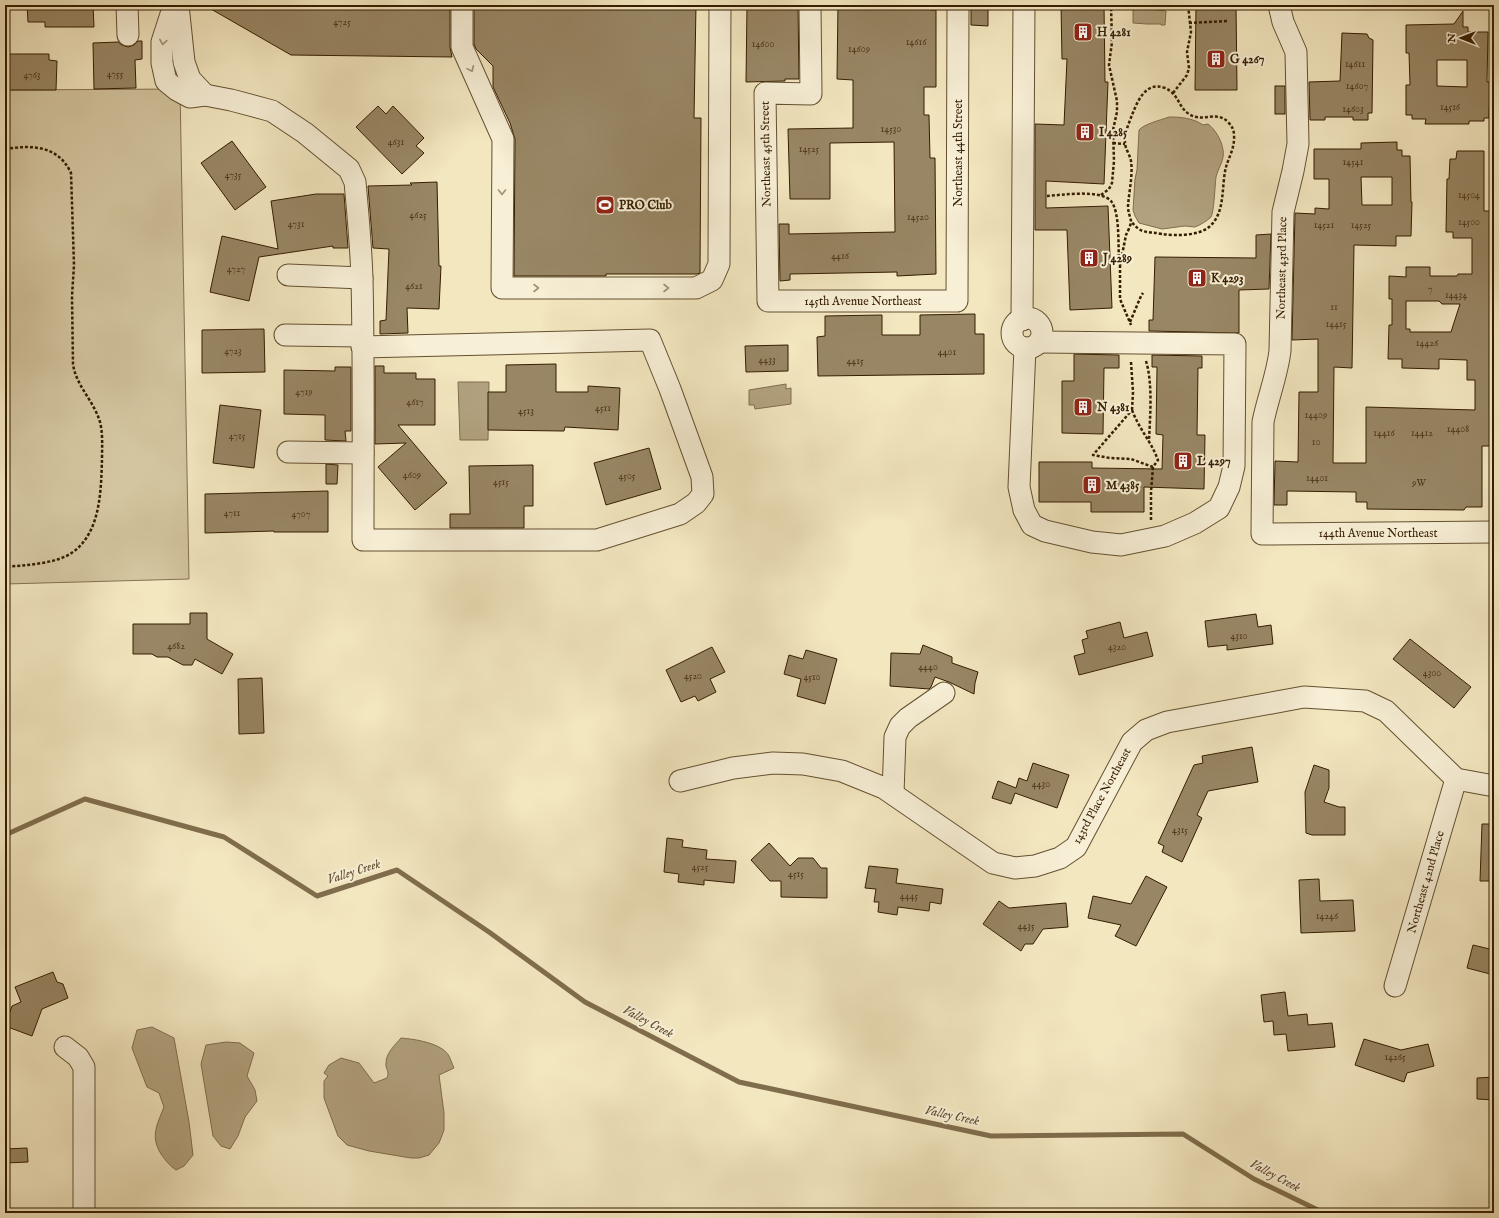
<svg xmlns="http://www.w3.org/2000/svg" width="1499" height="1218" font-family="'IM FELL English',serif">
<rect width="100%" height="100%" fill="#f3e7c0"/>
<filter id="stains"><feTurbulence type="fractalNoise" baseFrequency=".005" numOctaves="4"/><feColorMatrix values="0 0 0 0 .2 0 0 0 0 .09 0 0 0 0 .02 0 0 0 .5 -.17"/></filter>
<radialGradient id="worn" r=".72"><stop offset=".6" stop-color="#630" stop-opacity="0"/><stop offset="1" stop-color="#630" stop-opacity=".3"/></radialGradient>
<!-- green -->
<path fill="#d3c59f" stroke="#847150" d="M180,89L189,579L5,584V90Z"/>
<!-- water -->
<g fill="#b2a27f" stroke="#806d4c">
<path d="M1133,8H1137V9H1149L1166,11L1165,25H1161V24H1147L1133,23Z"/>
<path d="M1169,117C1181,117 1193,118 1203,125L1208,124C1215,129 1222,141 1223,150C1225,160 1218,168 1216,177C1215,185 1214,212 1211,217C1207,221 1200,225 1195,227L1185,226L1162,229L1139,223L1135,216L1133,210L1135,179L1137,170L1139,130C1144,124 1161,120 1169,117Z"/>
<path d="M458,382H489L488,440H460Z"/>
<path d="M786,384V389L791,388V404L755,409L754,405H749V390Z"/>
<path d="M152,1027L174,1038L189,1122L193,1155L184,1166L176,1170C169,1165 166,1161 161,1154C150,1136 157,1125 164,1107L159,1093L147,1087L132,1048L137,1030Z"/>
<path d="M401,1038C414,1039 442,1043 449,1056C451,1060 452,1064 454,1068L439,1075L444,1113V1130L439,1143L429,1155L419,1158H411L369,1151L347,1145L338,1136L324,1098V1081L328,1076L324,1073L329,1065L341,1058L359,1063L374,1083L387,1078C390,1071 385,1069 386,1063C386,1053 395,1045 401,1038Z"/>
<path d="M226,1042L240,1043L254,1053L247,1076L255,1090L257,1101L245,1117L238,1136L230,1149L221,1146L213,1136L201,1064L206,1045Z"/>
</g>
<g fill="none" stroke-linecap="round" stroke-linejoin="round">
<!-- stream -->
<path stroke="#806d4c" stroke-width="5" d="M5,835L85,799L224,837L317,896L397,870L489,932L585,1002L739,1082L991,1136L1183,1134L1254,1179L1324,1213"/>
</g>
<!-- building -->
<g fill="#988664" stroke="#351d00" fill-rule="evenodd">
<path d="M27,5H93L94,27H45V22H28Z"/>
<path d="M204,5H450V47L452,57L291,55Z"/>
<path d="M474,5H696L694,118H701L700,273L697,274H606V276H514L515,139L510,123L493,87V66L476,49L474,44Z"/>
<path d="M747,5H798L799,79H785V81L746,82Z"/>
<path d="M838,5H931V10H936V87H924V115H929L930,158H935L936,274L897,276V272L790,274V280L780,281L779,224H789V234L895,232L894,142L830,143V199H790L788,129L853,128V80L837,79Z"/>
<path d="M971,5H988V26L971,25Z"/>
<path d="M1061,5H1104L1105,82H1108L1104,184L1046,181V208L1108,206L1112,308L1070,310L1067,230H1035V124L1064,125L1067,59H1062Z"/>
<path d="M1196,5H1236L1237,90H1195Z"/>
<path d="M1463,11V27H1468V32H1488L1487,82H1490L1489,118H1484V121H1469V124H1425L1426,119H1412V115H1406V85H1410L1409,53H1406V25L1454,24ZM1437,60H1467V87L1437,86Z"/>
<path d="M1342,33L1367,34L1369,38L1373,40L1372,113H1368V120H1353V117H1325V120H1310L1309,82L1340,81Z"/>
<path d="M138,41H142V59L135,60L136,88L94,89L93,43L118,42L122,45L128,47L134,45Z"/>
<path d="M9,54H49V60L57,61L56,90H8Z"/>
<rect x="1275" y="86" width="10" height="28"/>
<path d="M378,106L386,114L393,106L424,138L416,146L424,153L402,174L356,127Z"/>
<path d="M232,141L266,187L235,210L201,163Z"/>
<path d="M1397,142V150H1402V156H1410L1411,202H1412L1411,236H1396V246L1354,245L1352,368L1334,367L1333,463H1366V407L1475,410V380H1467V360L1439,359V369L1402,368V359H1388L1389,325H1392V299H1389V276L1406,277V267H1430V276H1457L1458,274H1472V238H1453V232H1446L1447,179H1449L1450,159H1456L1457,151H1484V211H1494V391L1492,446H1482V507H1466L1464,510L1367,509V502H1356V492L1287,491V505H1274L1275,461L1298,462L1299,392H1318V339L1292,340L1295,213L1315,214V208L1329,209V179H1314V149H1361V143ZM1361,177H1392V205H1362ZM1406,301H1439L1442,304H1460L1451,332H1410V329H1406Z"/>
<path d="M437,182L439,266H441L439,309L407,308L408,333L380,334V321L386,320L389,249L373,248L368,186L412,185L410,183Z"/>
<path d="M316,194H344L348,248H333V246L259,257L249,301L210,292L222,236L278,249L271,201Z"/>
<path d="M1271,234L1269,289L1239,290V333L1149,331V320H1153L1155,257L1256,258V235Z"/>
<path d="M975,314V334H984V374L818,376L817,337L825,336V316L882,315V335H920V315Z"/>
<path d="M264,329L265,372L202,373V330Z"/>
<path d="M788,345V371L746,372L745,346Z"/>
<path d="M1074,354L1119,355V368H1104L1103,434L1062,433V381H1074Z"/>
<path d="M1152,355L1202,356V368H1198L1197,435H1205L1204,489L1144,487V512H1091V502H1039V462H1092V468L1162,469L1163,435L1156,434L1157,367H1152Z"/>
<path d="M556,364V392H588V386L620,388L618,430L565,427L564,431L488,430V392H506V365Z"/>
<path d="M375,366H384V373H416V379H435V425H398L447,483L415,510L378,467L406,443L375,444Z"/>
<path d="M335,367H351V431H345L346,441L325,440V415L284,414V370L335,371Z"/>
<path d="M220,405L261,410L254,468L213,463Z"/>
<path d="M649,448L661,489L606,505L594,463Z"/>
<path d="M326,464L338,465L337,484H326Z"/>
<path d="M533,465V506H524V528H450V514H470L469,466Z"/>
<path d="M328,491V532H274V531L205,533V494Z"/>
<path d="M190,613H207V639L233,654L222,674L195,659L192,665H183L168,657H157L152,654H133V624H190Z"/>
<path d="M1256,614L1258,627L1271,625L1273,644L1227,650V645L1208,647L1205,621Z"/>
<path d="M1120,622L1124,638L1147,632L1153,656L1079,675L1074,656L1085,653L1082,640L1088,638L1086,631Z"/>
<path d="M1410,639L1471,687L1454,708L1393,659Z"/>
<path d="M923,645L952,657V663L978,672L975,683L974,694L949,682L935,677L931,687L929,689L890,686L891,653L920,654Z"/>
<path d="M712,647L725,672L710,679L716,692L698,701L695,696L681,702L666,670Z"/>
<path d="M806,650L837,659L825,704L797,696L801,679L784,674L789,655L803,659Z"/>
<path d="M262,678L264,733L239,734L238,679Z"/>
<path d="M1252,747L1258,782L1208,791L1197,815L1202,818L1182,862L1162,852L1164,846L1158,843L1194,765L1203,763L1202,756Z"/>
<path d="M1033,763L1069,775L1057,808L1015,793L1011,804L992,798L998,781L1016,788L1019,778L1027,781Z"/>
<path d="M1314,765L1329,770V788L1324,802L1339,807H1345V835H1312L1306,833L1305,792Z"/>
<path d="M1482,824H1494V881H1480Z"/>
<path d="M667,838L683,840L682,847L707,850L706,859L736,861L734,883L704,880V885L678,882L679,874L664,872Z"/>
<path d="M769,843L790,866L798,858H813L821,868H827V898L781,897V881H770L751,860Z"/>
<path d="M869,866L898,869L896,883L943,889L941,904L930,902L929,911L898,907L897,915L878,912L879,902H874L876,889L865,888Z"/>
<path d="M1146,876L1167,887L1136,946L1115,936L1121,925L1088,918L1093,896L1131,904Z"/>
<path d="M1319,879L1320,901L1353,900L1355,931L1301,933L1299,880Z"/>
<path d="M999,901L1009,908L1066,903L1068,927L1043,929L1033,944H1025L1021,951L983,924Z"/>
<path d="M1473,945L1494,950V975L1467,968Z"/>
<path d="M53,972L57,982L63,984L68,998L42,1009L32,1036L5,1026L12,1006L21,1002L15,987Z"/>
<path d="M1285,992L1288,1016L1307,1014L1308,1025L1332,1023L1335,1047L1288,1051L1286,1034L1274,1035L1273,1021L1264,1022L1261,995Z"/>
<path d="M1364,1039L1401,1050L1428,1044L1434,1066L1407,1073L1404,1082L1355,1065Z"/>
<path d="M1494,1077V1100L1477,1099V1078Z"/>
<path d="M27,1148L28,1162L5,1163V1149Z"/>
</g>
<g fill="none" stroke-linecap="round" stroke-linejoin="round">
<!-- minor casing -->
<g stroke="#645030" stroke-width="23">
<g id="minor">
<path d="M127,5L128,35"/>
<path d="M174,5L162,42V63L166,81L177,90L190,97L205,95L231,100L272,111L305,133L349,169L355,182C358,214 361,247 362,279C364,366 363,453 363,540H597L680,514L696,503L703,494L702,477L670,389L650,340L362,347"/>
<path d="M178,5L184,62L190,79L205,95"/>
<path d="M462,5V47L503,139L502,288H696L712,280L719,264L720,5"/>
<path d="M810,5L811,94L765,93L768,301H957L958,5"/>
<path d="M1279,5L1283,22L1296,52L1298,144L1293,171L1283,212L1280,351C1277,376 1268,397 1263,422L1262,534L1494,532"/>
<path d="M288,275L362,278"/>
<circle cx="1027" cy="333" r="15"/>
<path d="M1022,320L1024,5"/>
<path d="M285,335L362,336"/>
<path d="M1025,348L1019,487L1024,510L1032,525L1045,531L1092,542L1121,545L1165,536L1195,523L1219,508L1229,487L1234,466L1235,344L1039,342"/>
<path d="M288,452L363,453"/>
<path d="M680,781L733,768L773,763L803,764L842,771L884,788L993,863L1015,868L1035,866L1060,858L1076,847L1132,742L1146,730L1167,722L1304,697L1365,701L1386,711L1456,779L1494,786"/>
<path d="M893,794L895,737L900,726L908,718L944,693"/>
<path d="M1395,986L1456,779"/>
<path d="M65,1047L78,1057L84,1067V1213"/>
</g>
</g>
<!-- path -->
<g stroke="#351d00" stroke-width="2.5" stroke-dasharray="3 2" stroke-linecap="butt">
<path d="M1189,23L1228,21"/>
<path d="M1173,93L1187,75L1189,68L1187,52L1191,32L1188,5"/>
<path d="M1113,143L1125,144"/>
<path d="M5,149C32,145 58,145 71,173L74,265L72,296L73,364C76,386 94,401 100,422C103,434 102,446 102,459C101,489 101,532 73,552C57,564 25,565 5,567"/>
<path d="M1101,195L1109,189L1112,183L1114,161L1113,130L1117,112V101L1109,65L1112,42L1111,5"/>
<path d="M1047,196C1062,195 1100,189 1111,201C1120,212 1118,245 1119,260"/>
<path d="M1120,265C1122,255 1124,245 1126,235C1128,231 1131,225 1131,221C1130,216 1128,212 1128,206C1129,192 1133,175 1131,161C1130,155 1126,150 1125,144C1124,134 1129,123 1132,115C1138,100 1146,81 1165,88C1179,94 1178,107 1189,114C1202,123 1217,110 1228,122C1232,126 1234,130 1234,135C1235,147 1229,157 1226,167C1221,186 1226,213 1209,227C1198,236 1176,236 1162,234C1148,231 1141,235 1131,221"/>
<path d="M1120,265V299L1131,325"/>
<path d="M1130,322L1141,296L1143,293"/>
<path d="M1146,361C1153,384 1150,417 1149,441"/>
<path d="M1131,362L1133,392L1132,410"/>
<path d="M1132,410C1139,429 1151,441 1158,460L1153,467L1131,459L1110,458L1093,455Z"/>
<path d="M1151,520V492L1153,467"/>
</g>
<!-- minor -->
<use href="#minor" stroke="#f7efd6" stroke-width="21"/>
</g>
<!-- one-way arrows -->
<defs><path id="oneway-chevron" d="M-2-3.5L2.5 0L-2 3.5" fill="none" stroke-width="1.6" stroke-linecap="round" stroke-linejoin="round"/></defs>
<g stroke="#a09076">
<use href="#oneway-chevron" transform="translate(163 42) rotate(99)"/>
<use href="#oneway-chevron" transform="translate(471 69) rotate(66)"/>
<use href="#oneway-chevron" transform="translate(502 192) rotate(90)"/>
<use href="#oneway-chevron" transform="translate(536 288)"/>
<use href="#oneway-chevron" transform="translate(666 288)"/>
</g>
<!-- icons -->
<defs>
<g id="building-square" transform="scale(1)"><rect x="-9" y="-9" width="18" height="18" rx="4" fill="#8f2418" stroke="#f7efd6"/><path d="M-4-6H4V6H1V3H-1V6H-4ZM-2.5-4.3h1.7v1.8h-1.7ZM.8-4.3h1.7v1.8H.8ZM-2.5-1h1.7V.8h-1.7ZM.8-1h1.7V.8H.8Z" fill="#fff"/></g>
<g id="stadium-square" transform="scale(1)"><rect x="-9" y="-9" width="18" height="18" rx="4" fill="#8f2418" stroke="#f7efd6"/><path d="M0-5a6.5 5 0 1 0 0 10a6.5 5 0 1 0 0-10ZM-3.5-1.8h7v3.6h-7Z" fill="#fff"/></g>
</defs>
<g fill-rule="evenodd">
<use href="#building-square" x="1083" y="32"/>
<use href="#building-square" x="1216" y="59"/>
<use href="#building-square" x="1085" y="132"/>
<use href="#stadium-square" x="605" y="205"/>
<use href="#building-square" x="1089" y="258"/>
<use href="#building-square" x="1197" y="278"/>
<use href="#building-square" x="1083" y="407"/>
<use href="#building-square" x="1183" y="461"/>
<use href="#building-square" x="1092" y="485"/>
</g>
<g text-anchor="middle" dominant-baseline="central" stroke-width="4" stroke-linejoin="round" paint-order="stroke">
<!-- number labels -->
<g font-size="10" fill="#4e3719">
<text x="342" y="22">4725</text>
<text x="916" y="42">14616</text>
<text x="763" y="44">14600</text>
<text x="859" y="49">14609</text>
<text x="1355" y="64">14611</text>
<text x="115" y="74">4755</text>
<text x="32" y="75">4763</text>
<text x="1357" y="86">14607</text>
<text x="1450" y="107">14516</text>
<text x="1353" y="109">14603</text>
<text x="891" y="129">14530</text>
<text x="396" y="142">4631</text>
<text x="809" y="149">14525</text>
<text x="1353" y="162">14541</text>
<text x="233" y="175">4735</text>
<text x="1469" y="195">14504</text>
<text x="418" y="215">4625</text>
<text x="918" y="217">14520</text>
<text x="1469" y="222">14500</text>
<text x="296" y="224">4731</text>
<text x="1324" y="225">14521</text>
<text x="1361" y="225">14525</text>
<text x="840" y="256">4416</text>
<text x="236" y="269">4727</text>
<text x="414" y="286">4621</text>
<text x="1430" y="289">7</text>
<text x="1456" y="295">14434</text>
<text x="1334" y="307">11</text>
<text x="1336" y="324">14415</text>
<text x="1427" y="343">14426</text>
<text x="233" y="351">4723</text>
<text x="947" y="352">4401</text>
<text x="767" y="360">4433</text>
<text x="855" y="361">4415</text>
<text x="304" y="392">4719</text>
<text x="415" y="402">4617</text>
<text x="603" y="408">4511</text>
<text x="526" y="411">4513</text>
<text x="1316" y="415">14409</text>
<text x="1458" y="429">14408</text>
<text x="1384" y="433">14416</text>
<text x="1422" y="433">14412</text>
<text x="237" y="436">4715</text>
<text x="1316" y="442">10</text>
<text x="412" y="475">4609</text>
<text x="627" y="476">4505</text>
<text x="1317" y="478">14401</text>
<text x="501" y="482">4515</text>
<text x="1419" y="483">9W</text>
<text x="232" y="513">4711</text>
<text x="301" y="514">4707</text>
<text x="1239" y="636">4310</text>
<text x="176" y="646">4682</text>
<text x="1117" y="647">4320</text>
<text x="928" y="667">4440</text>
<text x="1432" y="673">4300</text>
<text x="693" y="676">4520</text>
<text x="812" y="677">4510</text>
<text x="1041" y="784">4430</text>
<text x="1180" y="830">4315</text>
<text x="700" y="867">4525</text>
<text x="796" y="874">4515</text>
<text x="909" y="896">4445</text>
<text x="1327" y="916">14246</text>
<text x="1026" y="926">4435</text>
<text x="1395" y="1057">14265</text>
</g>
<!-- poi labels -->
<g font-size="12" font-weight="bold" fill="#351d00" stroke="#f7efd6" text-anchor="start">
<text x="1097" y="32">H 4281</text>
<text x="1230" y="59">G 4267</text>
<text x="1099" y="132">I 4285</text>
<text x="619" y="205">PRO Club</text>
<text x="1103" y="258">J 4289</text>
<text x="1211" y="278">K 4293</text>
<text x="1097" y="407">N 4381</text>
<text x="1197" y="461">L 4297</text>
<text x="1106" y="485">M 4385</text>
</g>
<!-- street labels -->
<g font-size="12" fill="#351d00" stroke="#f7efd6">
<text transform="translate(958 153) rotate(-90)">Northeast 44th Street</text>
<text transform="translate(766 154) rotate(-91)">Northeast 45th Street</text>
<text transform="translate(1282 268) rotate(-89)">Northeast 43rd Place</text>
<text x="863" y="301">145th Avenue Northeast</text>
<text x="1378" y="533">144th Avenue Northeast</text>
<text transform="translate(1102 796) rotate(-61)">143rd Place Northeast</text>
<text transform="translate(1426 882) rotate(-74)">Northeast 42nd Place</text>
</g>
<!-- water labels -->
<g font-size="13" font-style="italic" fill="#614c2c" stroke="#f7efd6">
<text transform="translate(354 872) rotate(-18)">Valley Creek</text>
<text transform="translate(648 1022) rotate(28)">Valley Creek</text>
<text transform="translate(952 1116) rotate(12)">Valley Creek</text>
<text transform="translate(1275 1176) rotate(28)">Valley Creek</text>
</g>
</g>
<!-- margin -->
<rect width="1499" height="1218" fill="none" stroke="#f3e7c0" stroke-width="20"/>
<rect x="6" y="6" width="1487" height="1206" fill="none" stroke="#351d00" stroke-width="2"/>
<rect x="10" y="10" width="1479" height="1198" fill="none" stroke="#351d00"/>
<!-- north arrow -->
<g transform="translate(1461 38) rotate(270)" stroke="#f7efd6" stroke-width="3" paint-order="stroke">
<path d="M0-3L7 15L0 10L-7 15Z" fill="#351d00"/>
<text y="-6" font-size="11" font-weight="bold" text-anchor="middle" fill="#351d00">N</text>
</g>
<rect width="100%" height="100%" filter="url(#stains)"/>
<rect width="100%" height="100%" fill="url(#worn)"/>
</svg>
